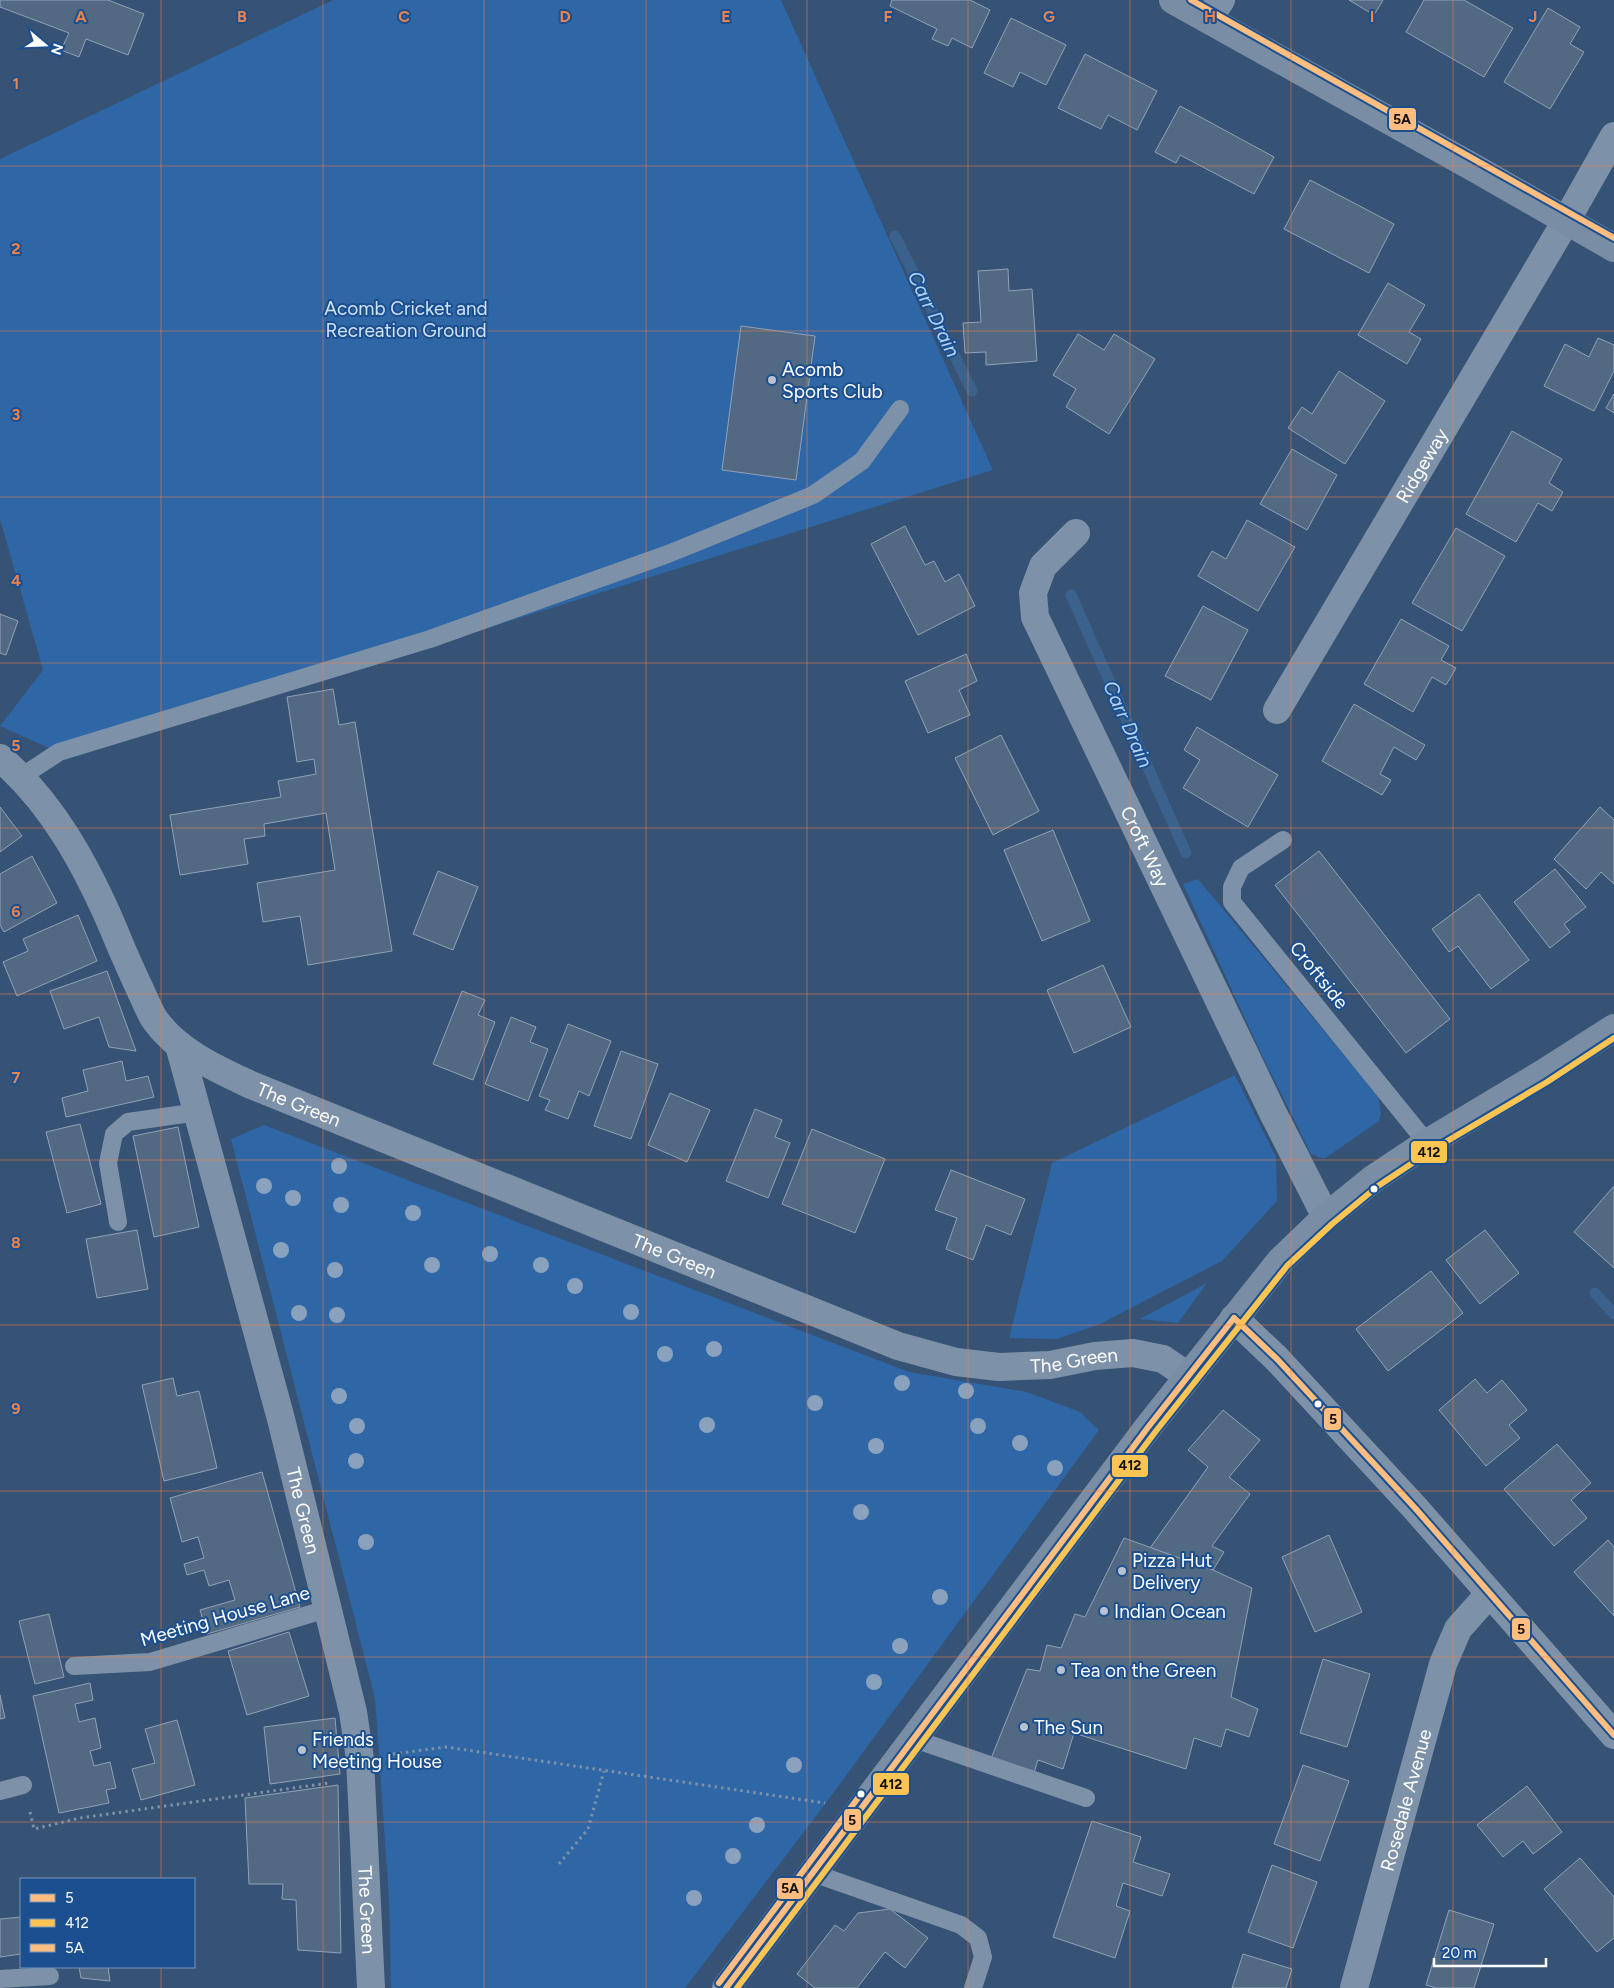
<svg xmlns="http://www.w3.org/2000/svg" width="1614" height="1988" font-family="Figtree,sans-serif">
<rect width="100%" height="100%" fill="#365274"/>
<!-- green -->
<g fill="#2f66a5">
<path d="M333,0H781L993,470L65,760L58,752L0,726L43,670L0,519V159Z"/>
<path d="M1198,879L1378,1096L1381,1113L1379,1121L1324,1159L1311,1154L1260,1051L1183,884Z"/>
<path d="M1235,1075L1276,1157L1277,1201L1222,1261L1100,1324L1057,1339L1009,1338L1052,1163Z"/>
<path d="M264,1125L909,1372L1027,1392L1080,1412L1099,1430L826,1803L685,1988H391L389,1899L375,1698L231,1139Z"/>
<path d="M1207,1283L1178,1323L1140,1319Z"/>
</g>
<g fill="none" stroke-linecap="round" stroke-linejoin="round">
<!-- stream -->
<g stroke="#3b618d" stroke-width="11">
<path d="M895,236L972,391"/>
<path d="M1071,595L1186,853"/>
<path d="M1595,1293L1614,1314"/>
</g>
</g>
<!-- building -->
<g fill="#526984" stroke="#92a2b6">
<path d="M0,0H108L144,14L128,55L86,39L79,57L61,50L69,33L0,7Z"/>
<path d="M892,0H970L990,10L972,48L952,38L948,46L932,39L937,29L890,6Z"/>
<path d="M1349,0H1383L1374,15Z"/>
<path d="M1424,0H1464L1513,28L1484,77L1406,32Z"/>
<path d="M1548,8L1580,27L1570,44L1584,52L1550,109L1504,82Z"/>
<path d="M1011,18L1066,45L1046,85L1020,72L1013,87L984,73Z"/>
<path d="M1085,54L1157,91L1137,130L1108,115L1101,129L1058,108Z"/>
<path d="M1180,106L1274,157L1254,194L1180,155L1176,163L1155,152Z"/>
<path d="M1310,180L1394,224L1369,273L1284,229Z"/>
<path d="M1008,269L1009,291L1032,289L1037,361L986,365V352L965,353L963,323L981,322L978,271Z"/>
<path d="M1388,283L1425,305L1409,332L1421,339L1407,364L1358,335Z"/>
<path d="M741,326L815,336L796,480L722,470Z"/>
<path d="M1078,334L1104,350L1114,334L1155,359L1109,434L1066,407L1076,389L1053,375Z"/>
<path d="M1598,338L1614,345V371L1594,411L1544,386L1565,344L1589,357Z"/>
<path d="M1339,371L1385,401L1345,464L1288,428L1302,407L1312,414Z"/>
<path d="M1614,394V413L1606,408Z"/>
<path d="M1512,431L1562,459L1549,483L1563,492L1552,511L1538,503L1516,542L1466,514Z"/>
<path d="M1292,449L1337,475L1307,530L1260,504Z"/>
<path d="M1247,520L1295,547L1258,611L1198,576L1212,551L1226,559Z"/>
<path d="M905,526L925,565L934,561L945,582L959,574L975,606L918,635L871,544Z"/>
<path d="M1456,528L1505,556L1462,631L1412,603Z"/>
<path d="M1203,606L1248,630L1211,700L1165,676Z"/>
<path d="M0,614L18,621L6,655L0,653Z"/>
<path d="M1401,619L1449,646L1441,660L1456,668L1446,685L1432,677L1413,712L1364,684Z"/>
<path d="M966,654L977,681L959,690L970,715L928,733L905,681Z"/>
<path d="M333,689L339,725L355,722L392,951L308,965L300,916L263,922L257,883L335,870L326,813L264,824L265,836L244,839L248,864L180,875L170,815L281,797L278,781L316,774L314,759L297,762L287,697Z"/>
<path d="M1354,704L1425,745L1416,760L1394,747L1380,774L1391,780L1382,795L1322,761Z"/>
<path d="M1197,727L1278,775L1248,827L1183,788L1200,760L1184,750Z"/>
<path d="M1001,735L1039,811L993,835L955,758Z"/>
<path d="M0,807L22,836L0,852Z"/>
<path d="M1600,807L1614,820V884L1601,872L1586,889L1554,859Z"/>
<path d="M1053,830L1090,921L1042,941L1004,850Z"/>
<path d="M1319,851L1450,1019L1406,1053L1275,885Z"/>
<path d="M32,856L57,903L4,932L0,925V874Z"/>
<path d="M1555,869L1586,907L1564,924L1570,932L1550,948L1514,902Z"/>
<path d="M438,871L478,887L453,950L413,934Z"/>
<path d="M1479,894L1529,960L1491,989L1458,946L1449,952L1432,929Z"/>
<path d="M78,915L97,961L17,996L3,962L28,951L23,939Z"/>
<path d="M1103,965L1131,1027L1074,1053L1047,990Z"/>
<path d="M107,971L136,1051L109,1047L99,1017L64,1029L50,991Z"/>
<path d="M462,991L485,1000L478,1015L495,1022L473,1080L433,1064Z"/>
<path d="M511,1017L536,1027L530,1042L548,1049L528,1101L485,1084Z"/>
<path d="M568,1024L611,1041L589,1096L579,1091L568,1119L545,1110L550,1100L539,1096Z"/>
<path d="M621,1051L658,1064L631,1139L594,1126Z"/>
<path d="M122,1061L126,1081L148,1076L154,1097L66,1117L62,1098L88,1091L83,1070Z"/>
<path d="M670,1093L710,1110L687,1162L648,1145Z"/>
<path d="M755,1109L782,1120L775,1137L790,1143L768,1198L726,1181Z"/>
<path d="M80,1124L101,1204L67,1213L46,1132Z"/>
<path d="M178,1127L199,1227L154,1237L133,1136Z"/>
<path d="M812,1129L885,1159L855,1233L782,1204Z"/>
<path d="M951,1170L1025,1199L1011,1235L986,1225L973,1260L946,1249L957,1218L935,1210Z"/>
<path d="M1614,1186V1268L1574,1232Z"/>
<path d="M137,1230L148,1289L97,1298L86,1239Z"/>
<path d="M1485,1230L1519,1273L1480,1304L1446,1260Z"/>
<path d="M1431,1271L1463,1313L1388,1371L1356,1329Z"/>
<path d="M173,1378L177,1396L199,1391L217,1468L164,1481L142,1385Z"/>
<path d="M1475,1379L1487,1393L1502,1380L1527,1410L1509,1425L1520,1438L1486,1466L1439,1410Z"/>
<path d="M1223,1410L1260,1440L1229,1477L1250,1494L1212,1546L1224,1552L1213,1570L1150,1548L1208,1467L1188,1450Z"/>
<path d="M1557,1444L1591,1483L1571,1500L1587,1518L1554,1546L1504,1489Z"/>
<path d="M262,1472L300,1607L207,1634L200,1610L235,1600L229,1580L209,1586L204,1570L187,1575L184,1564L204,1558L198,1537L182,1542L170,1498Z"/>
<path d="M1329,1535L1362,1612L1315,1632L1282,1557Z"/>
<path d="M1124,1538L1213,1570L1252,1588L1231,1697L1258,1709L1249,1737L1226,1729L1221,1747L1194,1738L1186,1769L1074,1733L1063,1769L1038,1760L1033,1776L990,1761L1027,1669L1040,1671L1047,1645L1061,1648L1075,1614L1085,1617Z"/>
<path d="M1608,1540L1614,1547V1616L1574,1572Z"/>
<path d="M49,1614L64,1677L35,1684L19,1621Z"/>
<path d="M289,1632L309,1696L247,1715L228,1651Z"/>
<path d="M1323,1659L1370,1674L1347,1747L1300,1733Z"/>
<path d="M90,1683L93,1700L75,1704L79,1722L95,1718L101,1748L90,1751L94,1766L110,1762L116,1788L106,1790L109,1803L59,1813L33,1696Z"/>
<path d="M0,1695L5,1718L0,1719Z"/>
<path d="M335,1718L340,1774L270,1784L264,1727Z"/>
<path d="M177,1720L195,1785L141,1800L132,1769L155,1763L145,1729Z"/>
<path d="M1303,1765L1349,1781L1320,1861L1274,1844Z"/>
<path d="M338,1785L341,1953L298,1950L296,1900L282,1899L283,1884H249L245,1798Z"/>
<path d="M1527,1786L1562,1832L1533,1854L1523,1841L1503,1857L1477,1825Z"/>
<path d="M1092,1821L1141,1837L1133,1862L1170,1874L1162,1896L1123,1883L1116,1906L1130,1911L1115,1958L1053,1937Z"/>
<path d="M1580,1858L1614,1897V1938L1597,1952L1544,1889Z"/>
<path d="M1272,1865L1317,1882L1293,1948L1248,1932Z"/>
<path d="M890,1909L928,1938L905,1968L885,1952L857,1988H815L797,1974L835,1925L844,1931L858,1913Z"/>
<path d="M1449,1910L1494,1924L1474,1988H1436L1426,1985Z"/>
<path d="M21,1917V1954L0,1957V1919Z"/>
<path d="M1243,1954L1292,1969L1286,1988H1232Z"/>
<path d="M79,1967H108L110,1981L81,1978Z"/>
</g>
<g fill="none" stroke-linecap="round" stroke-linejoin="round">
<!-- path -->
<g stroke="#7d92a8" stroke-width="3" stroke-dasharray="2.5 4" stroke-linecap="butt">
<path d="M393,1754L446,1747L825,1803"/>
<path d="M30,1812L34,1829L80,1818L329,1783"/>
<path d="M559,1864L588,1829L604,1771"/>
</g>
<!-- lane -->
<g stroke="#7d92a8" stroke-width="18">
<path d="M21,777L59,752L430,639L668,554L813,495L862,461L900,409"/>
<path d="M1283,840L1241,868L1232,887V902L1427,1143"/>
<path d="M118,1222L108,1163L114,1134L128,1122L198,1112"/>
<path d="M74,1666L150,1662L327,1609"/>
<path d="M914,1739L1086,1798"/>
<path d="M0,1791L23,1785"/>
<path d="M813,1873L961,1925L978,1938L983,1957L973,1988"/>
<path d="M0,1979L50,1976"/>
</g>
<!-- street -->
<g stroke="#7d92a8" stroke-width="28">
<path d="M1208,19L1221,0"/>
<path id="s1" d="M1076,533L1043,566L1033,593L1035,617L1273,1113L1326,1217"/>
<path id="s2" d="M1277,710L1566,221L1614,136"/>
<path id="s3" d="M0,758C53,803 87,867 114,930C123,953 133,974 143,996C147,1004 150,1013 155,1020C178,1052 217,1069 251,1085L898,1346L956,1362L999,1367L1050,1365L1095,1356L1133,1353L1163,1359L1188,1376"/>
<path id="s4" d="M179,1045L281,1419L353,1712L360,1759L371,1988"/>
<path d="M1234,1318L1277,1359L1415,1508L1614,1735"/>
<path id="s5" d="M1354,1988L1443,1664L1458,1629L1489,1594"/>
</g>
<!-- secondary -->
<g stroke="#798da4" stroke-width="28">
<path d="M1173,0L1478,170L1614,248"/>
<path d="M726,1988L1149,1426L1281,1260L1326,1217L1373,1179L1427,1143L1542,1074L1614,1028"/>
</g>
<!-- bus-1 casing -->
<g stroke="#1b4f8f" stroke-width="10">
<g id="bus-1">
<path d="M1234,1318L1277,1359L1415,1508L1614,1735"/>
<path d="M726,1988L1149,1426L1234,1318"/>
</g>
</g>
<!-- bus-2 casing -->
<g stroke="#1b4f8f" stroke-width="10">
<path id="bus-2" d="M737,1988L1156,1431L1287,1266L1332,1224L1378,1186L1432,1150L1547,1082L1614,1038"/>
</g>
<!-- bus-3 casing -->
<g stroke="#1b4f8f" stroke-width="10">
<g id="bus-3">
<path d="M1191,0L1614,238"/>
<path d="M719,1983L861,1794"/>
</g>
</g>
<!-- bus-1 -->
<use href="#bus-1" stroke="#ffbd80" stroke-width="6"/>
<!-- bus-2 -->
<use href="#bus-2" stroke="#fcc553" stroke-width="6"/>
<!-- bus-3 -->
<use href="#bus-3" stroke="#ffbd80" stroke-width="6"/>
</g>
<!-- trees -->
<g fill="#8aa2be">
<circle cx="339" cy="1166" r="8"/>
<circle cx="264" cy="1186" r="8"/>
<circle cx="293" cy="1198" r="8"/>
<circle cx="341" cy="1205" r="8"/>
<circle cx="413" cy="1213" r="8"/>
<circle cx="281" cy="1250" r="8"/>
<circle cx="490" cy="1254" r="8"/>
<circle cx="432" cy="1265" r="8"/>
<circle cx="541" cy="1265" r="8"/>
<circle cx="335" cy="1270" r="8"/>
<circle cx="575" cy="1286" r="8"/>
<circle cx="631" cy="1312" r="8"/>
<circle cx="299" cy="1313" r="8"/>
<circle cx="337" cy="1315" r="8"/>
<circle cx="714" cy="1349" r="8"/>
<circle cx="665" cy="1354" r="8"/>
<circle cx="902" cy="1383" r="8"/>
<circle cx="966" cy="1391" r="8"/>
<circle cx="339" cy="1396" r="8"/>
<circle cx="815" cy="1403" r="8"/>
<circle cx="707" cy="1425" r="8"/>
<circle cx="357" cy="1426" r="8"/>
<circle cx="978" cy="1426" r="8"/>
<circle cx="1020" cy="1443" r="8"/>
<circle cx="876" cy="1446" r="8"/>
<circle cx="356" cy="1461" r="8"/>
<circle cx="1055" cy="1468" r="8"/>
<circle cx="861" cy="1512" r="8"/>
<circle cx="366" cy="1542" r="8"/>
<circle cx="940" cy="1597" r="8"/>
<circle cx="900" cy="1646" r="8"/>
<circle cx="874" cy="1682" r="8"/>
<circle cx="794" cy="1765" r="8"/>
<circle cx="757" cy="1825" r="8"/>
<circle cx="733" cy="1856" r="8"/>
<circle cx="694" cy="1898" r="8"/>
</g>
<!-- grid -->
<path fill="none" stroke="#ee8249" stroke-width="1" stroke-opacity="0.55" d="M161,0V1879M323,0V1988M484,0V1988M646,0V1988M807,0V1988M968,0V1988M1130,0V1988M1291,0V1988M1453,0V1988M0,166H1614M0,331H1614M0,497H1614M0,663H1614M0,828H1614M0,994H1614M0,1160H1614M0,1325H1614M0,1491H1614M0,1657H1614M0,1822H1614M161,1967V1988"/>
<!-- markers -->
<g fill="#b9c2ce" stroke="#1b4f8f" stroke-width="2">
<circle cx="772" cy="380" r="5"/>
<circle cx="1122" cy="1571" r="5"/>
<circle cx="1104" cy="1611" r="5"/>
<circle cx="1061" cy="1670" r="5"/>
<circle cx="1024" cy="1727" r="5"/>
<circle cx="302" cy="1750" r="5"/>
</g>
<g fill="#fff" stroke="#1b4f8f" stroke-width="2">
<circle cx="1374" cy="1189" r="4.5"/>
<circle cx="1318" cy="1404" r="4.5"/>
<circle cx="861" cy="1794" r="4.5"/>
</g>
<g text-anchor="middle" dominant-baseline="central" stroke-width="4" stroke-linejoin="round" paint-order="stroke">
<!-- park labels -->
<g font-size="19" fill="#cfe3fa" stroke="#1b4f8f">
<text x="406" y="308">Acomb Cricket and<tspan x="406" dy="22">Recreation Ground</tspan></text>
</g>
<!-- poi labels -->
<g font-size="19" fill="#fff" stroke="#1b4f8f" text-anchor="start">
<text x="782" y="369">Acomb<tspan x="782" dy="22">Sports Club</tspan></text>
<text x="1132" y="1560">Pizza Hut<tspan x="1132" dy="22">Delivery</tspan></text>
<text x="1114" y="1611">Indian Ocean</text>
<text x="1071" y="1670">Tea on the Green</text>
<text x="1034" y="1727">The Sun</text>
<text x="312" y="1739">Friends<tspan x="312" dy="22">Meeting House</tspan></text>
</g>
<!-- street labels -->
<g font-size="19" fill="#fff" stroke="#1b4f8f">
<text stroke="none"><textPath href="#s2" startOffset="284">Ridgeway</textPath></text>
<text stroke="none"><textPath href="#s1" startOffset="354">Croft Way</textPath></text>
<text transform="translate(1319 975) rotate(51)">Croftside</text>
<text stroke="none"><textPath href="#s3" startOffset="476">The Green</textPath></text>
<text stroke="none"><textPath href="#s3" startOffset="881">The Green</textPath></text>
<text stroke="none"><textPath href="#s3" startOffset="1301">The Green</textPath></text>
<text stroke="none"><textPath href="#s4" startOffset="482">The Green</textPath></text>
<text transform="translate(225 1616) rotate(-16)">Meeting House Lane</text>
<text stroke="none"><textPath href="#s5" startOffset="195">Rosedale Avenue</textPath></text>
<text stroke="none"><textPath href="#s4" startOffset="888">The Green</textPath></text>
</g>
<!-- water labels -->
<g font-size="20" font-style="italic" fill="#b5d3f5" stroke="#1b4f8f">
<text transform="translate(934 314) rotate(64)">Carr Drain</text>
<text transform="translate(1128 724) rotate(66)">Carr Drain</text>
</g>
</g>
<g font-size="16" text-anchor="middle" font-weight="bold" fill="#ee8249" stroke="#1b4f8f" stroke-width="4" stroke-linejoin="round" paint-order="stroke">
<text x="81" y="22">A</text>
<text x="242" y="22">B</text>
<text x="404" y="22">C</text>
<text x="565" y="22">D</text>
<text x="726" y="22">E</text>
<text x="888" y="22">F</text>
<text x="1049" y="22">G</text>
<text x="1210" y="22">H</text>
<text x="1372" y="22">I</text>
<text x="1533" y="22">J</text>
<text x="16" y="89">1</text>
<text x="16" y="254">2</text>
<text x="16" y="420">3</text>
<text x="16" y="586">4</text>
<text x="16" y="751">5</text>
<text x="16" y="917">6</text>
<text x="16" y="1083">7</text>
<text x="16" y="1248">8</text>
<text x="16" y="1414">9</text>
</g>
<g stroke="#1b4f8f" stroke-width="2">
<rect x="1388" y="107" width="29" height="24" rx="5" fill="#ffbd80"/>
<rect x="1410" y="1140" width="38" height="24" rx="5" fill="#fcc553"/>
<rect x="1323" y="1407" width="19" height="24" rx="5" fill="#ffbd80"/>
<rect x="1111" y="1454" width="38" height="24" rx="5" fill="#fcc553"/>
<rect x="1511" y="1617" width="20" height="24" rx="5" fill="#ffbd80"/>
<rect x="872" y="1772" width="38" height="24" rx="5" fill="#fcc553"/>
<rect x="843" y="1808" width="19" height="24" rx="5" fill="#ffbd80"/>
<rect x="776" y="1877" width="28" height="23" rx="5" fill="#ffbd80"/>
</g>
<g font-size="14" text-anchor="middle" font-weight="bold" fill="#111">
<text x="1402" y="124">5A</text>
<text x="1429" y="1157">412</text>
<text x="1333" y="1424">5</text>
<text x="1130" y="1470">412</text>
<text x="1521" y="1634">5</text>
<text x="891" y="1789">412</text>
<text x="852" y="1825">5</text>
<text x="790" y="1893">5A</text>
</g>
<!-- legend -->
<rect x="20" y="1878" width="175" height="90" fill="#1b4f8f" stroke="#7695bc"/>
<rect x="30" y="1894" width="25" height="8" fill="#ffbd80" stroke="#7695bc"/>
<text x="65" y="1903" font-size="15" fill="#ffffff">5</text>
<rect x="30" y="1919" width="25" height="8" fill="#fcc553" stroke="#7695bc"/>
<text x="65" y="1928" font-size="15" fill="#ffffff">412</text>
<rect x="30" y="1944" width="25" height="8" fill="#ffbd80" stroke="#7695bc"/>
<text x="65" y="1953" font-size="15" fill="#ffffff">5A</text>
<!-- north arrow -->
<g transform="translate(45 45) rotate(109)" stroke="#1b4f8f" stroke-width="4" paint-order="stroke">
<path d="M0-4L9 19L0 12L-9 19Z" fill="#ffffff"/>
<text y="-8" font-size="14" font-weight="bold" text-anchor="middle" fill="#ffffff">N</text>
</g>
<!-- scale -->
<path d="M1434 1958v8h112v-8" fill="none" stroke="#ffffff" stroke-width="2.5"/>
<text x="1442" y="1958" font-size="15" fill="#ffffff" stroke="#1b4f8f" stroke-width="4" paint-order="stroke">20 m</text>
</svg>
